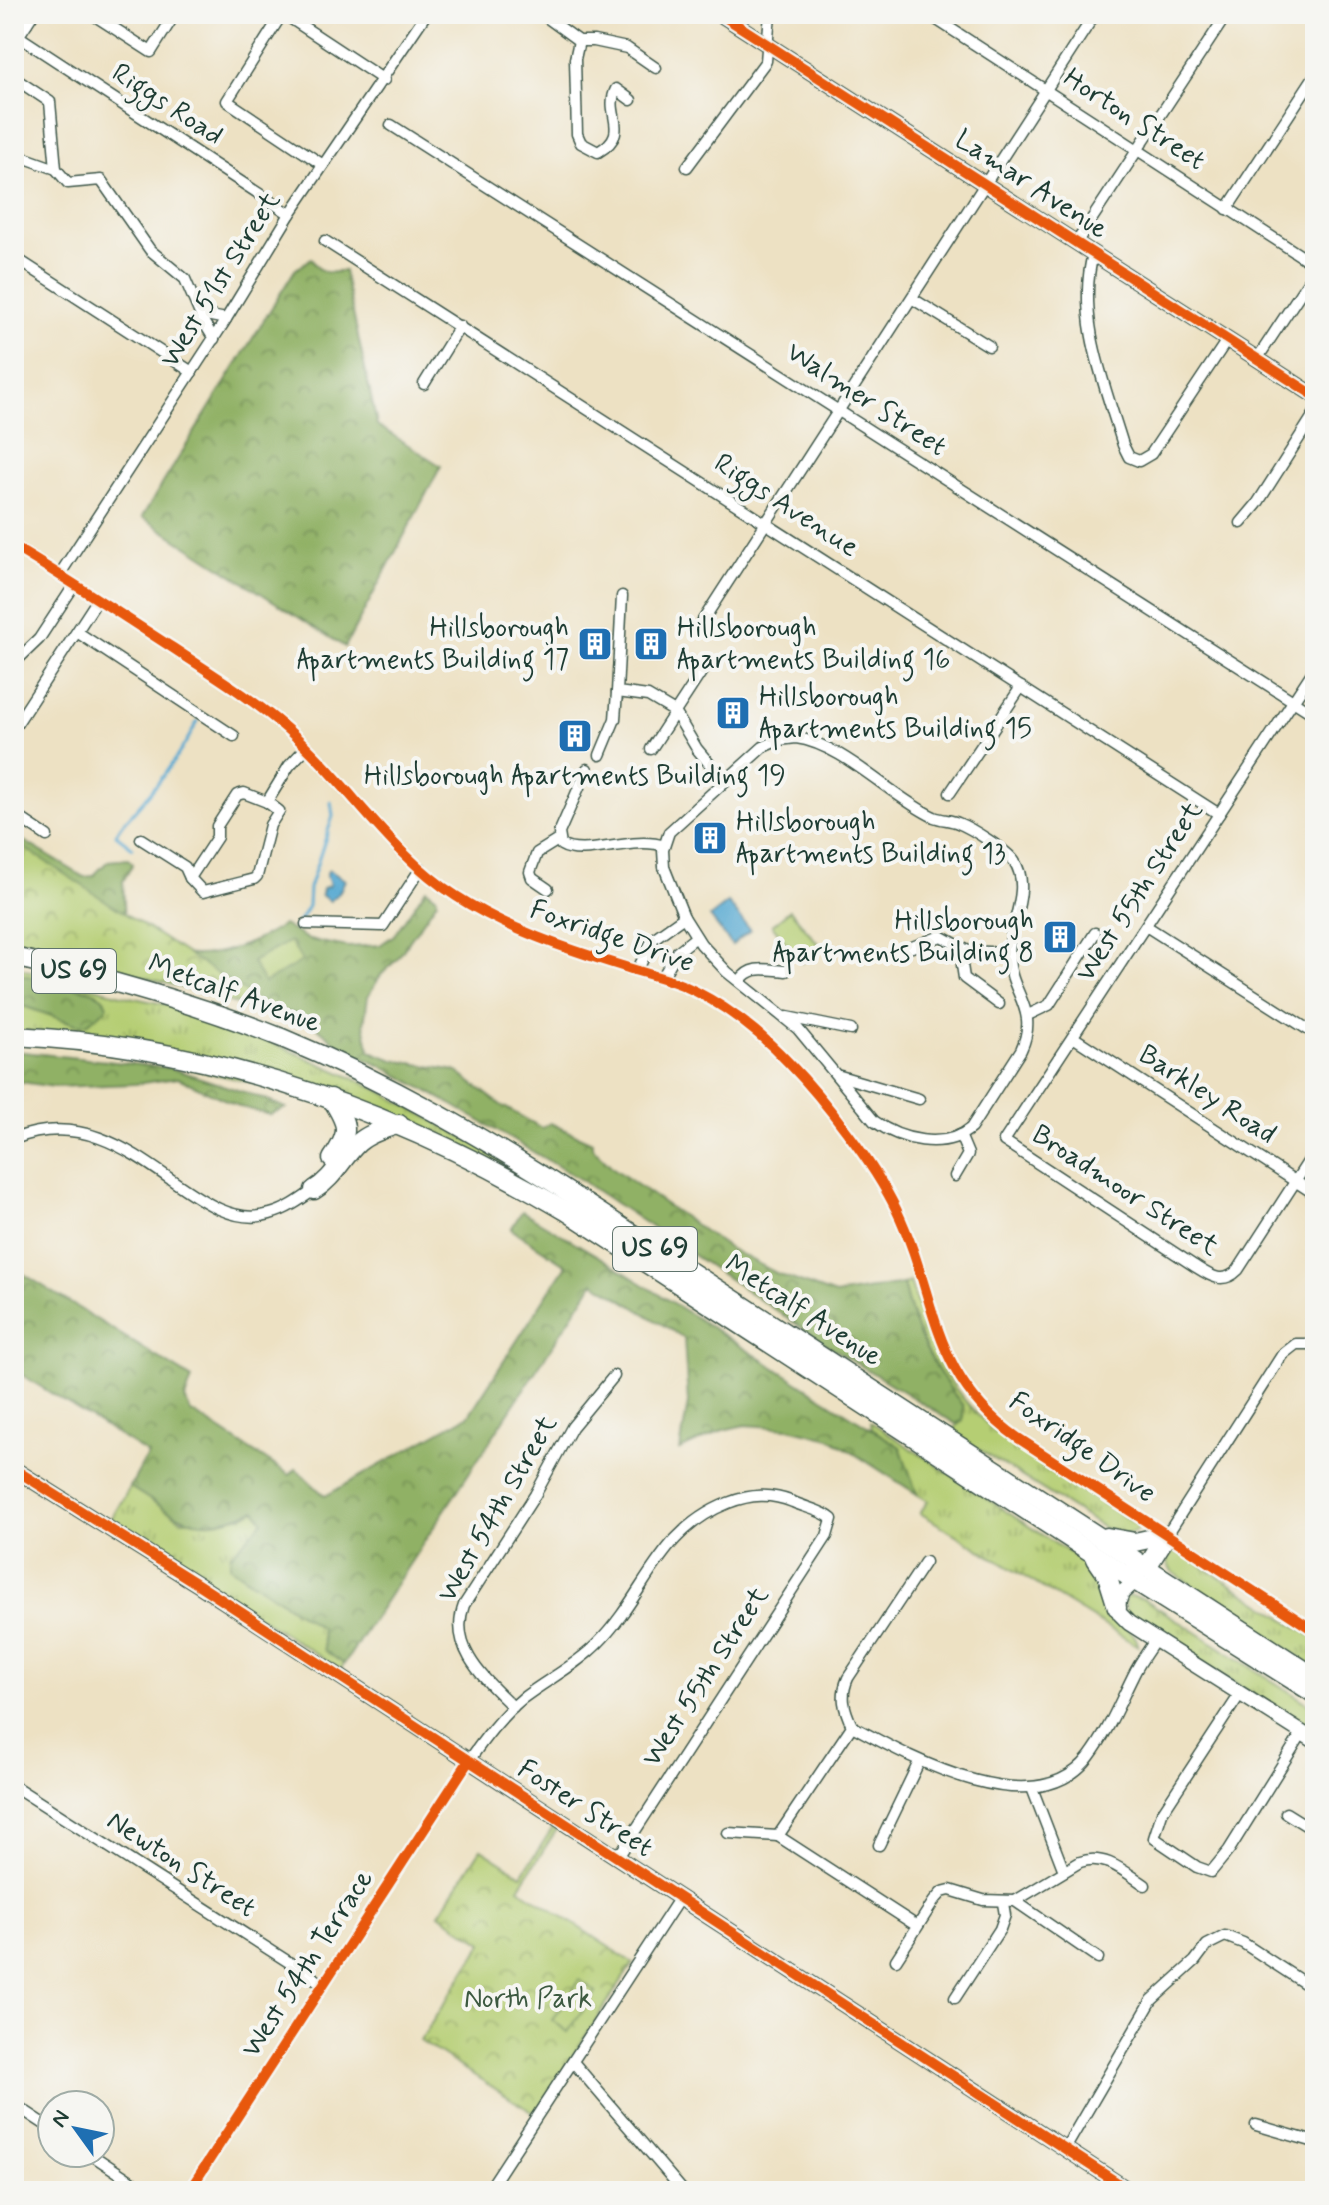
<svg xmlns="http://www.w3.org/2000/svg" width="1329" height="2205" font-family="Mynerve,sans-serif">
<defs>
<pattern id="grass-tufts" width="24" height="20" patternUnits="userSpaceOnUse" patternTransform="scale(2)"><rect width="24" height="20" fill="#b5ce73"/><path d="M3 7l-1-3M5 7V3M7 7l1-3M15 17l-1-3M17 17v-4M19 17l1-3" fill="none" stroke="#93a85f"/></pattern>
<pattern id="forest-crowns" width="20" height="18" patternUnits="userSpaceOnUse" patternTransform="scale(2)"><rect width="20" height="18" fill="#90b165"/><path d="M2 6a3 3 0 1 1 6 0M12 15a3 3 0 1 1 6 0" fill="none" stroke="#759154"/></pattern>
<pattern id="park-crowns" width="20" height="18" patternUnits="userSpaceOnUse" patternTransform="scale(2)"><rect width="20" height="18" fill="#b5ce73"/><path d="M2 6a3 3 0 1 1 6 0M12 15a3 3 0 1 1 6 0" fill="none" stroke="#93a85f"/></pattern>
</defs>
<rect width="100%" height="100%" fill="#f6f6f2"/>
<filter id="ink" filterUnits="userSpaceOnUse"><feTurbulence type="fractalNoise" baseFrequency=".0125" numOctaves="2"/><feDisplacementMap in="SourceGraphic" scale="16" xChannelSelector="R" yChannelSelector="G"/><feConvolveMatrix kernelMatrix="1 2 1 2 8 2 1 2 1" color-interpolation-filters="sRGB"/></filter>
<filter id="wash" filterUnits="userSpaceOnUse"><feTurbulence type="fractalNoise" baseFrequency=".006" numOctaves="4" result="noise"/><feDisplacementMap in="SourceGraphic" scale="32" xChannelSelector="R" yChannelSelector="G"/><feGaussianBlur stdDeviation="1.8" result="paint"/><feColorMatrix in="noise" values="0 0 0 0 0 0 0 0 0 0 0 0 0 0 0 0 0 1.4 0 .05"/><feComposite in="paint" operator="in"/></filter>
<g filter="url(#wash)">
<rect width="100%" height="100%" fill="#ede1c3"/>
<!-- grass -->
<g fill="url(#grass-tufts)" stroke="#6a8654" stroke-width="2">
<path d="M14,967L129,997L178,1007L250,1033L371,1086L524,1171L605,1230L376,1110L14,1030Z"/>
<path d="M910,1282C921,1316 930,1350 949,1379C992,1446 1074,1484 1139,1526C1133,1540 1115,1533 1104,1528L951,1432L963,1420V1406C934,1369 913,1331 903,1284Z"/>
<path d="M871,1422L1092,1568C1104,1585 1103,1602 1113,1617C1121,1628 1137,1630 1138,1646L920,1513L928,1501L917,1494L900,1447L872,1429Z"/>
<path d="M130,1487L182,1520L241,1517L255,1510L264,1521L230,1556V1567L321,1628L324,1650L344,1664L341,1670L110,1521Z"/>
<path d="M1173,1552L1185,1555L1315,1638V1667L1171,1571L1166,1559Z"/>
<path d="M1130,1596L1144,1599L1315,1708V1735L1125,1612V1599Z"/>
</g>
<!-- forest -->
<g fill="url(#forest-crowns)" stroke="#58774c" stroke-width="2">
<path d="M311,258C319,274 327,274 344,271L377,425L441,466L345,647L142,517L295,270Z"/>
<path d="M14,835L84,877L93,876L108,861L128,859L133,864L123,881L125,925C140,933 158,949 175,953C212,961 253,944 283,925L309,940L348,947L380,945L394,935L426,889L437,897V901L397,959L381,975L368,996L364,1024L370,1051L394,1060L456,1071L501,1105L542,1128L550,1123L592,1142V1147L613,1168L730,1249L778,1274L835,1295L903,1284C913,1331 934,1369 963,1406V1420L956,1424L832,1348L578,1178L451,1104L382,1066L345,1051L311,1022L295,1014L212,994L14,938Z"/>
<path d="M14,973L91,991C100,995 106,997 107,1008L87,1024L78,1025L14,1003Z"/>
<path d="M14,1051L170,1068L256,1096L286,1108L270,1115L241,1107L178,1078L135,1084L54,1087L14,1081Z"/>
<path d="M522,1211L608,1262L900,1447L917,1494L830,1438L789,1428L745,1425L723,1430L680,1450L688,1403L684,1338L594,1282L344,1664L324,1650L321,1628L230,1567V1556L263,1521L255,1510C195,1535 181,1519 130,1487L148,1454L14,1370V1268L192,1379L185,1399L190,1411L290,1475L296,1469L325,1496L469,1415L566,1265L511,1229Z"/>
</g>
<!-- park -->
<g fill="url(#park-crowns)" stroke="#6a8654" stroke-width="2">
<path d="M14,841L285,1018L100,964L14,944Z"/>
<path d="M555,1824L559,1826L519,1888L633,1963L535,2114L420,2041L483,1943L439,1914L481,1849L522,1875Z"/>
</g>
<!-- pitch -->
<g fill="#b5ce73" stroke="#6a8654" stroke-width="2">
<path d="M790,910L821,947L802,963L772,925Z"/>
<path d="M290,941L302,961L264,983L252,962Z"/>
<path d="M580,1980L596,1992L568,2032L552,2020Z"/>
</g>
<!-- water -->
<g fill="#56a9d1" stroke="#3a7382" stroke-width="2">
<path d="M329,870L345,880L339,893L330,901L321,895L322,889L330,885L326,874Z"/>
<path d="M728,903L750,930L732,945L710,917Z"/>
</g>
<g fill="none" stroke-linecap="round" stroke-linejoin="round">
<!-- stream -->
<g stroke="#56a9d1" stroke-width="3">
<path d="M133,848L116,835C120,824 128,819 135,810C159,784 181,753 198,721"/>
<path d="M295,928L308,906L309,888L333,816L331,802"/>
</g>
</g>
</g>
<g filter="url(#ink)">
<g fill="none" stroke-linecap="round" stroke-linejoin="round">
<!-- street casing -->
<g stroke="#3e5649" stroke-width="13">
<g id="street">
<path d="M92,14L151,52L175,14"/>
<path d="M282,14L227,101L323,165"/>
<path d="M284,14L384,80"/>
<path d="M542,14L579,41H594L627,48L656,68"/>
<path d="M928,14L1315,265"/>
<path d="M14,15L27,23"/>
<path d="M18,36L290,214"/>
<path d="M579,41L575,59L577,134L581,143L598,152C633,132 603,114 616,89L631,100"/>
<path d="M14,43L33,14"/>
<path d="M14,78L50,102L56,169"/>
<path d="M391,125L1315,715"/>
<path d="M14,154L56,169L68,183L101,180L150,250L185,279L203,321L214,339"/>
<path d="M687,167L766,61L770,14"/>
<path d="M1227,209L1315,75"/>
<path d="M325,241L1219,814"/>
<path d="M1076,243L1227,14"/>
<path d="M1093,254C1076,318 1105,385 1123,445L1129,457L1139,461L1151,454L1227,340"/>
<path d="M14,257L192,372"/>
<path d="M913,299L989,346"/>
<path d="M201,314L226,319"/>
<path d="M1257,359L1315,271"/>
<path d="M424,384L460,326"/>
<path d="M1241,523L1257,504L1315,413"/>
<path d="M14,547C68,579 120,614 173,648C212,674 252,698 287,729C347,781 388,852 456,896C507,929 564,948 622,966C642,973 663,977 682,985C722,1002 760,1032 789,1063C825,1100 874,1164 896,1209C939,1298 927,1373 1018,1438L1315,1631"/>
<path d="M60,574L223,324L290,214L426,14"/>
<path d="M622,596L617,692L648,696L675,712L697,749L723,780"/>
<path d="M698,628L1095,14"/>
<path d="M77,632L234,736"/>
<path d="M14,663L39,639L75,584"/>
<path d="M1315,668L1004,1141L1193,1265C1209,1275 1222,1286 1238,1270L1315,1151"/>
<path d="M14,728L98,599"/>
<path d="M796,738C843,744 891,797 934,817C942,820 951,820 958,823C971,828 1006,850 1014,861C1033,889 1008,926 1009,957C1010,994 1040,1009 1021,1050L971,1128C944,1151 900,1140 874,1121L798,1029L727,972L701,944L684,917L664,867L663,850L669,832L763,747L779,740Z"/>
<path d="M651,749L704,668"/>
<path d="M600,755L615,719L617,692"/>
<path d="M587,769L559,833L561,845C584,859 633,835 664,846"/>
<path d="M950,793L1021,687"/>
<path d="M14,814L47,836"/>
<path d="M141,839L185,867L190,878L203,892L254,879L257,876L270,825L279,811L267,802L289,766L306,748"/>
<path d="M190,878L217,837V826L237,795L244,793L267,802"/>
<path d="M548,889L532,878L530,872L537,853L558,840"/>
<path d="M306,924L383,926L421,868"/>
<path d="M1146,926L1315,1034"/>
<path d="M904,950L941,936L968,951L1009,953"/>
<path d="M966,950L962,965L964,978L999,1004"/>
<path d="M637,971L653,939L684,917"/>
<path d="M662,978L677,952L696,937"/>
<path d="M740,981C750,964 769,970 786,971"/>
<path d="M1028,1015L1049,1005L1095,933"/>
<path d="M787,1017L851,1030"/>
<path d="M1073,1037L1315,1194"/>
<path d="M840,1076L919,1099"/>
<path d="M14,1139C128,1094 192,1238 270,1214C286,1210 300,1200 314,1190"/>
<path d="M955,1176L968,1154L960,1135"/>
<path d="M1167,1535L1282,1355L1296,1344H1315"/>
<path d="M1240,1694L1162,1813L1154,1838L1197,1867L1211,1872L1229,1850L1302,1733"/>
<path d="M513,1707C485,1679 448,1648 464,1605L535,1495L572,1427L614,1376"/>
<path d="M852,1726C911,1758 1035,1827 1089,1757C1108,1732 1119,1704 1133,1676C1139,1663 1148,1651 1156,1639"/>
<path d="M14,1786L323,1984"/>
<path d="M1032,1788L1064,1871"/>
<path d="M1286,1813L1315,1831"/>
<path d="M728,1833L778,1836"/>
<path d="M778,1836L852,1726C844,1709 840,1696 848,1678L925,1562"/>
<path d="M778,1836L917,1926"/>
<path d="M879,1845L919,1762"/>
<path d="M1015,1901L1080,1862C1105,1853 1125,1872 1145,1885"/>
<path d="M896,1960L934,1901L942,1892L950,1890L983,1900L1015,1901L1098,1958"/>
<path d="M955,1998L1000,1929L1005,1915L1003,1903"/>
<path d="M574,2063L683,2191"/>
<path d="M14,2104L52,2129"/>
<path d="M1256,2125L1315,2142"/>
<path d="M1065,2149L1152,2000L1195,1961L1207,1945L1225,1936L1243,1943L1315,1990"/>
<path d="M89,2153L146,2191"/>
<path d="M189,2191L468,1762C484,1739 501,1716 523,1698C548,1679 575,1666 597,1644C647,1594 657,1531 728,1503C751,1494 771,1493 793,1502C806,1508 822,1510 832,1519L827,1536L622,1851L611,1854"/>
<path d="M488,2191L679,1899"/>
</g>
</g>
<!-- secondary casing -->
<g stroke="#3e5649" stroke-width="17">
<g id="secondary">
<path d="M720,14L1315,396"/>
<path d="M14,1469L199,1585L1130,2191"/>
<path d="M1135,1581L1122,1593L1117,1607L1120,1614L1129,1623L1315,1741"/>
</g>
</g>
<!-- highway casing -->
<g stroke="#3e5649" stroke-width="21">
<g id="highway">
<path d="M14,957C105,978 195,1003 282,1038C388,1082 486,1139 582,1201L1315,1677"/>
<path d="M14,1036C213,1045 396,1110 566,1211L1135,1581L1315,1694"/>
<path d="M331,1098C348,1125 351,1131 332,1159"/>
<path d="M314,1190C334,1178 341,1159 358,1143C369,1133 385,1129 399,1124"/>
<path d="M1107,1537L1135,1542L1167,1535"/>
<path d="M1096,1559L1107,1575L1117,1607"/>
<path d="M1136,1568L1147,1567L1167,1535"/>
</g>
</g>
<!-- street -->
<use href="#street" stroke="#fff" stroke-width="10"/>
<!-- secondary -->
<use href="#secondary" stroke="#fff" stroke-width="14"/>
<!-- highway -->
<use href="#highway" stroke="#fff" stroke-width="18"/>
<!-- cycleway casing -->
<g stroke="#f6f6f2" stroke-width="15">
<g id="cycleway">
<path d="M720,14L1315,396"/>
<path d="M14,547C68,579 120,614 173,648C212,674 252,698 287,729C347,781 388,852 456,896C507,929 564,948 622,966C642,973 663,977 682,985C722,1002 760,1032 789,1063C825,1100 874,1164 896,1209C939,1298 927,1373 1018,1438L1315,1631"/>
<path d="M14,1469L199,1585L1130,2191"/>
<path d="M189,2191L468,1762"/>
</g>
</g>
<!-- cycleway -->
<use href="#cycleway" stroke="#e8590c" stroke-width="10"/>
</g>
</g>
<!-- icons -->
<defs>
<g id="building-square" transform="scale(1.8)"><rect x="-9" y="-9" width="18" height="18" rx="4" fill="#1f6fb2" stroke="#f6f6f2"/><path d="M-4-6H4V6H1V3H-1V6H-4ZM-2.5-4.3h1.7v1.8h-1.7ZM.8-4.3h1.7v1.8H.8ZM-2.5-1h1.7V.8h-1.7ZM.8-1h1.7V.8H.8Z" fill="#fff"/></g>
</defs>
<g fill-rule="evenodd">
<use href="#building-square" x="595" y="644"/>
<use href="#building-square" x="651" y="644"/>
<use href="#building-square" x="733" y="713"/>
<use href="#building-square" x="575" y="736"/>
<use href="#building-square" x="710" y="838"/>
<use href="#building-square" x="1060" y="937"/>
</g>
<g text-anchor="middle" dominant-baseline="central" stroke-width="8" stroke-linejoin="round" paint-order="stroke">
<!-- shield labels -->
<g fill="#f6f6f2" stroke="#60746d" stroke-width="2">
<rect x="32" y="949" width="84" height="44" rx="6"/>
<rect x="613" y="1227" width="84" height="44" rx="6"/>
</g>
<g font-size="26" font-weight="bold" fill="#1f3d34">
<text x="74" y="971">US 69</text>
<text x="655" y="1249">US 69</text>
</g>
<!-- street labels -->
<g font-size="28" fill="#1f3d34" stroke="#f6f6f2">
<text transform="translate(167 105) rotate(33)">Riggs Road</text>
<text transform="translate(1134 120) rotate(33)">Horton Street</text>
<text transform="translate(1031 185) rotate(33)">Lamar Avenue</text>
<text transform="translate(221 280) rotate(-58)">West 51st Street</text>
<text transform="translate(866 400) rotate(33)">Walmer Street</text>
<text transform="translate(786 506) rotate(33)">Riggs Avenue</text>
<text transform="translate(1140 892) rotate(-57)">West 55th Street</text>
<text transform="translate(612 937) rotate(19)">Foxridge Drive</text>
<text transform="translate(234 994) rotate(20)">Metcalf Avenue</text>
<text transform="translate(1207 1095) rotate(33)">Barkley Road</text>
<text transform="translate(1125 1191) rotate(33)">Broadmoor Street</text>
<text transform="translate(803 1311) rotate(33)">Metcalf Avenue</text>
<text transform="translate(1082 1448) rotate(35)">Foxridge Drive</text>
<text transform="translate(498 1509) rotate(-60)">West 54th Street</text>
<text transform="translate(706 1677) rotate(-57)">West 55th Street</text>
<text transform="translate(585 1809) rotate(33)">Foster Street</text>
<text transform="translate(181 1865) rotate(33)">Newton Street</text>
<text transform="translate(308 1964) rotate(-57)">West 54th Terrace</text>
</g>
<!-- poi labels -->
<g font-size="28" fill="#1f3d34" stroke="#f6f6f2" text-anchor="start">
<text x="569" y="628" text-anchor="end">Hillsborough<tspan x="569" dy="32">Apartments Building 17</tspan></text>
<text x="677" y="628">Hillsborough<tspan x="677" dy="32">Apartments Building 16</tspan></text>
<text x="759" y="697">Hillsborough<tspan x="759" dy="32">Apartments Building 15</tspan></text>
<text x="575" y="776" text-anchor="middle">Hillsborough Apartments Building 19</text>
<text x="736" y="822">Hillsborough<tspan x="736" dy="32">Apartments Building 13</tspan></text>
<text x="1034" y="921" text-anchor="end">Hillsborough<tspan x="1034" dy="32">Apartments Building 8</tspan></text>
</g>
<!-- park labels -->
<g font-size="28" fill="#3d5a41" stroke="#f6f6f2">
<text x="528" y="1999">North Park</text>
</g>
</g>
<!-- margin -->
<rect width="1329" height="2205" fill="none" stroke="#f6f6f2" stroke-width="48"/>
<!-- north arrow -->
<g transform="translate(76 2129) rotate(303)"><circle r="38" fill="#f6f6f2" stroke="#a0aca6" stroke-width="2"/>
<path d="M0-6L14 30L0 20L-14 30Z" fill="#1f6fb2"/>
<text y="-12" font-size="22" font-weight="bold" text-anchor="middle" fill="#1f3d34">N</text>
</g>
</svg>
